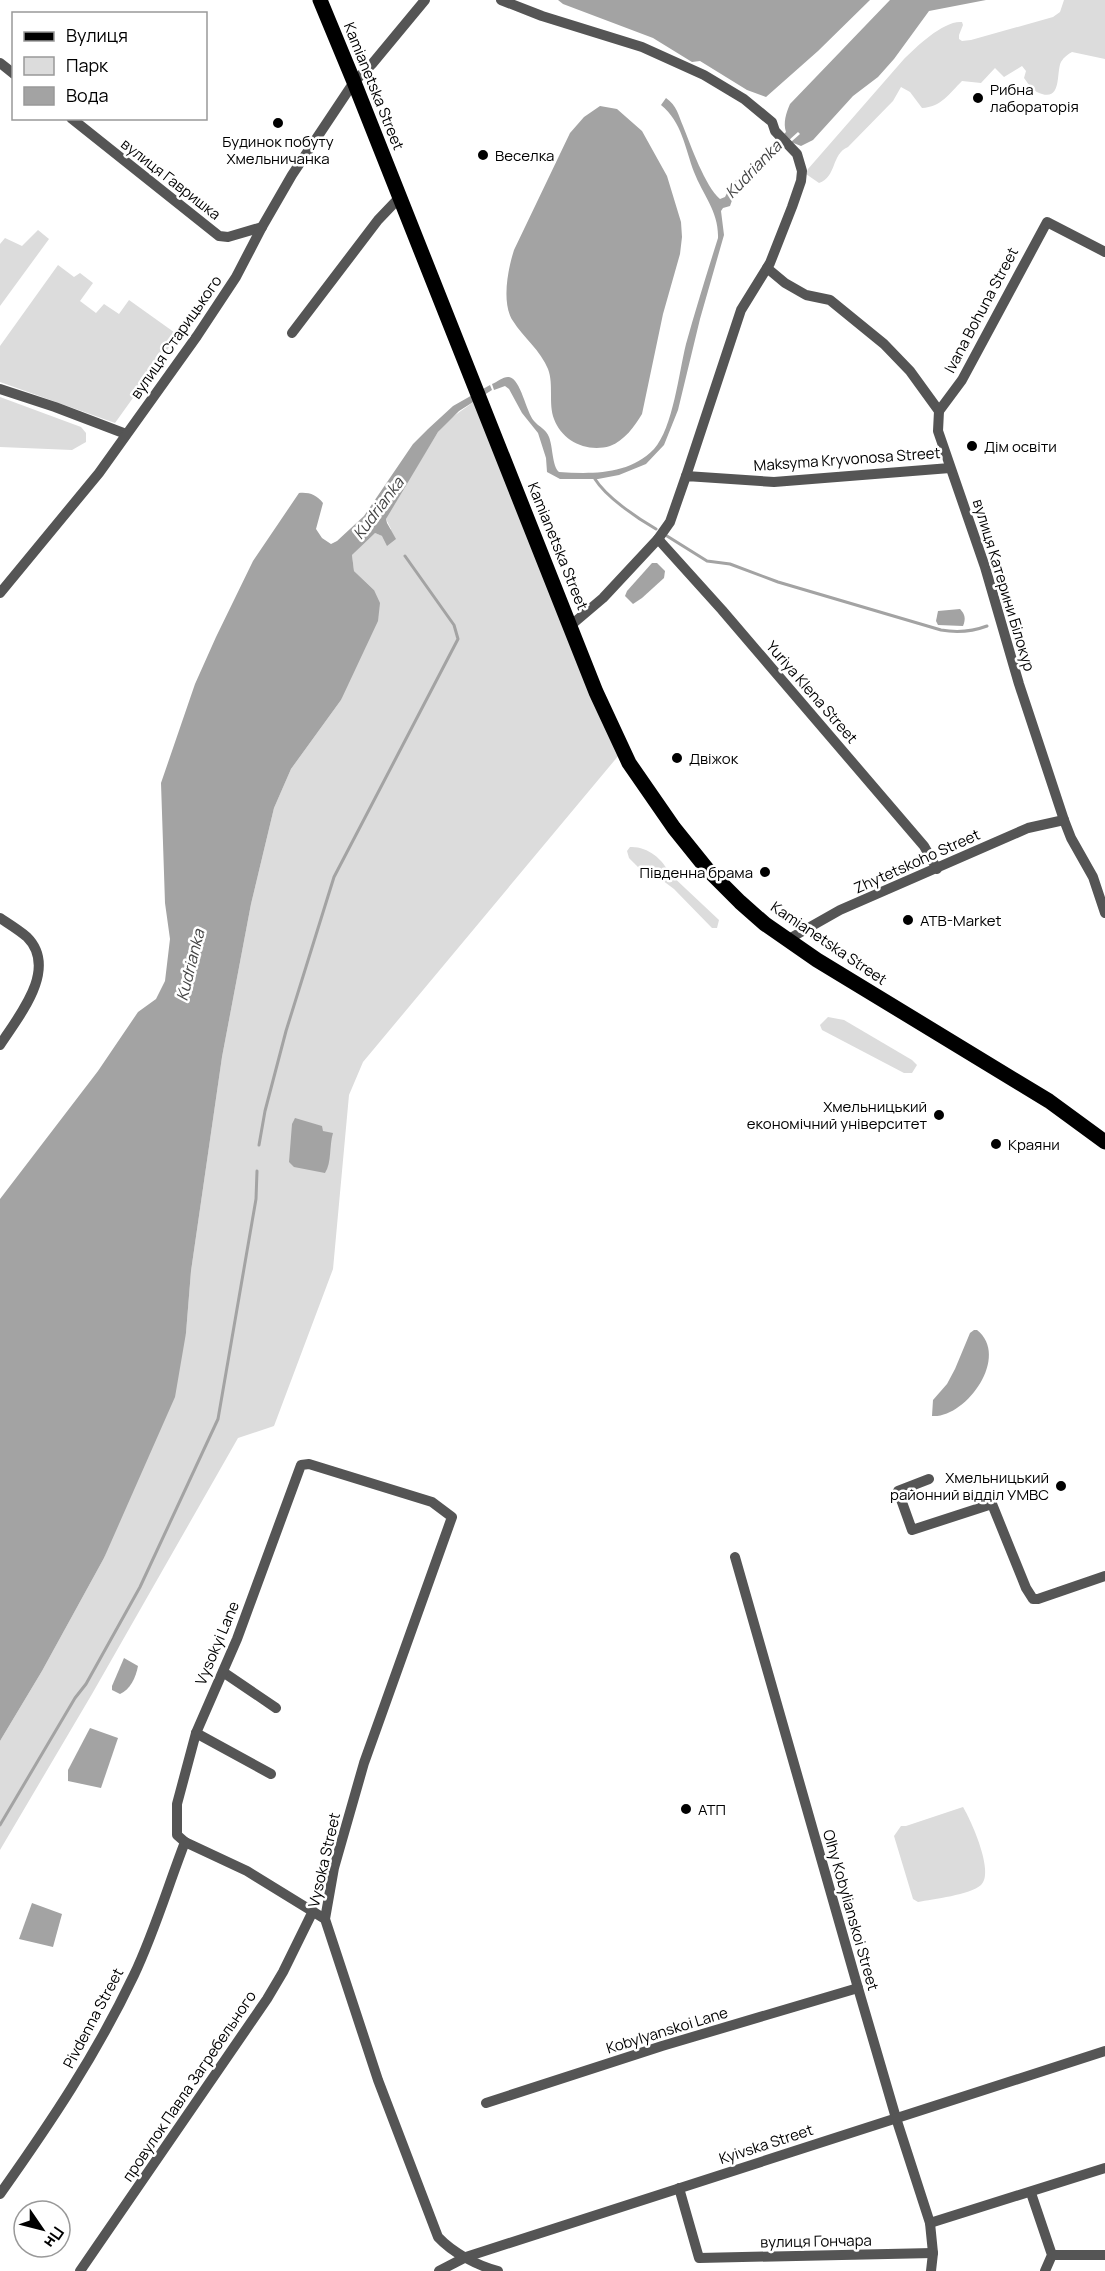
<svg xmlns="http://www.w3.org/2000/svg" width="1105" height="2271" font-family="Manrope,sans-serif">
<rect width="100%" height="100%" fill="#fff"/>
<!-- green -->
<g fill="#dcdcdc">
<path d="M1064,0H1105V59L1072,52C1068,54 1064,57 1061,62C1056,72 1062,100 1042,94C1034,92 1029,85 1024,78L1026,71L1022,66L1004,77L995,68L981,83L962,81C949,94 941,107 922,108L910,92L901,87L893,101L848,147C831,154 837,177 819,183L806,174L808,169L904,59C916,47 944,20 962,22L963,25L959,35V39L962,41L971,40L1053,17L1060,12Z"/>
<path d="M38,230L49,239L0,306V244L5,238L22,246Z"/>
<path d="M58,265L74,277L80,273L93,283L80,301L96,313L104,304L119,314L129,300L178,335L115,423L0,382V346Z"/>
<path d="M0,397L81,427L86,433V442L72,450L0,447Z"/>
<path d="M475,401L619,755L363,1062L349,1095L333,1269L274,1426L238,1438L92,1694L0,1850V1741L42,1671L104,1558L186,1333L191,1271L222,1057L251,904L274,808L291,769L341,700L374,590L354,571L352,555L372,534L375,533L382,536L391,529L386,519L390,510L438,432L451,418Z"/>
<path d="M630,847C647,846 663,859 669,873L719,920L717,928H712L674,889L658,877L638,867L629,858L627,851Z"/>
<path d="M828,1017L844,1020L912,1060L917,1065L912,1073H904L822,1030L820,1025Z"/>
<path d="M963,1807C971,1820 995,1873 981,1885C970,1895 933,1899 918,1902L913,1899L894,1836L901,1826H906Z"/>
</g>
<!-- water -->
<g fill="#a3a3a3">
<path d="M558,0H870L818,51L766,97L747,90L700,61L692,62L653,38L563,4Z"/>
<path d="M890,0H986L929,11L894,59L878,77L853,96L813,140L801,146L791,142L800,134L798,132L788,141L782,136L786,132C783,123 786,113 790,104Z"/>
<path d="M666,98C677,106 678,114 683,126C691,146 705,186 720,199L725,197L731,185L774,144L777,148L736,189L730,206L723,208L721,211L724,235L700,319L678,410L664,445L646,464L619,475L598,479H560L547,472L546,458L538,433L522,413L509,389L505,386L494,390L492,384C497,382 504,376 509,377C521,379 526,412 534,421C539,427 546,429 549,437C553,447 552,466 559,472C592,474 629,475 654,449C673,428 679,372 686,344C696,308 707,273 718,238C719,212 703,195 694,172C685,148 682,122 661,105Z"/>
<path d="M600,106L617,109L642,131L667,176L681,222L682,237L680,254L663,314L642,414C635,426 624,441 610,446C587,453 562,441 554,419C548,403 554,385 548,369C541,351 523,337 513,321C501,303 508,269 514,250L570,133L584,117Z"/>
<path d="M490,385L492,390L459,411L438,432L386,519L387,523L396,539L387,546L382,536L375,533L352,555L354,571L374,590L380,603L378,621L341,700L291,769L274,808L251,904L222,1057L191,1271L186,1333L175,1397L104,1558L42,1671L0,1741V1199L98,1071L138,1012L156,999L165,981L170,939L165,903L161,783L195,684L216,637L253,561L299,493C309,492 317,495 323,503L316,529L322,538L331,544L337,541L364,516L413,444L428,429L453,406Z"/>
<path d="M652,563H657L665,571L664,578L642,598L633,604L625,596L627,591Z"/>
<path d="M960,609C965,614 966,619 963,626L938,625L936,621L938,611Z"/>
<path d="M295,1118L322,1126L323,1131L333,1133C329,1146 332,1162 325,1173L294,1167L289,1162L292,1124Z"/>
<path d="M974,1330H977C1011,1357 965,1419 932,1416L933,1400L947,1384L955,1369L970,1333Z"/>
<path d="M124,1658L138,1666C136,1677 130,1690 120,1694L112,1690V1686Z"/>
<path d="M90,1728L118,1738L101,1788L68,1781V1770Z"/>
<path d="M32,1903L62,1914L53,1947L19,1939Z"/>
</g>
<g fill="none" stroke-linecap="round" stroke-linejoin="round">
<!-- stream -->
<g stroke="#a3a3a3" stroke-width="3">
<path d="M595,479C606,497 637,518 656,529"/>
<path d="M667,536L707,561L730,564L778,582L941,630C958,633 971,632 987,626"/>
<path d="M259,1145L265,1111L286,1031L334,877L458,639L454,625L405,556"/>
<path d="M0,1825L75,1698L86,1684L140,1587L218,1419L256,1199L257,1171"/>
</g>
<!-- street -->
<g stroke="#555" stroke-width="10">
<path d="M501,0L542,16L642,47L704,75L744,99L772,122L775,131L797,154L802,171L801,181L792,207L770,263L741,310L686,476"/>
<path d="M0,63L14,74"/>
<path d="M71,118L219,236L228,237L262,227"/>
<path d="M767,268L785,283L806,295L830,300L884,344L910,371L939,411L938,431L985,567L1019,684L1064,820L1071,838L1093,877L1105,913"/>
<path d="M292,333L378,220L399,198"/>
<path d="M0,389L55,407L126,434"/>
<path d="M939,411L962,380L1047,222L1105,252"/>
<path d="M658,539L722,610L924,846L937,869"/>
<path d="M0,593L99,473L197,336L236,277L262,227L292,175L354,82L372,64L425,0"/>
<path d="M570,626L603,598L658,539L670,522L686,476L774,482L950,468"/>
<path d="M0,918C9,924 19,930 27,937C59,969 18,1017 0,1045"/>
<path d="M787,940L840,910L1028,828L1064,820"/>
<path d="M929,1479L898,1491L912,1530L992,1504L1026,1588L1033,1599H1038L1105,1576"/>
<path d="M735,1557L858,1988L896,2118L930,2223L933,2253L931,2271"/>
<path d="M223,1672L276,1708"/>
<path d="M196,1733L271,1774"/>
<path d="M325,1919L247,1871L185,1842L177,1835V1804L196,1733L237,1639L301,1465L309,1464L432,1502L452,1517L364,1763L334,1868L325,1919L378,2080L438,2237C453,2253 476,2265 498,2271"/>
<path d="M486,2103L662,2046L858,1988"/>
<path d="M679,2188L699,2258L933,2253"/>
<path d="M1031,2193L1052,2255L1045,2271"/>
<path d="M0,2194C51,2122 96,2055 134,1975C154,1933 168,1886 185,1842"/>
<path d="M930,2223L1105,2168"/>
<path d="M1052,2255H1105"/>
<path d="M80,2271L267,1999L283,1972L313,1911"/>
<path d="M439,2271L466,2257L1105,2051"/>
</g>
<!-- primary -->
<path stroke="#000" stroke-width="15" d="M320,0L354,82L596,692L629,763L674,828L707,869L740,902L765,924L817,960L1049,1101L1105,1142"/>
</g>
<!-- markers -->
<g fill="#000" stroke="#fff" stroke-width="2">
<circle cx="978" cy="98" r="6"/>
<circle cx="278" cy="123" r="6"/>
<circle cx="483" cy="155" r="6"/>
<circle cx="972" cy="446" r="6"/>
<circle cx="677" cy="758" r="6"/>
<circle cx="765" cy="872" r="6"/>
<circle cx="908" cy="920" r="6"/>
<circle cx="939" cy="1115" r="6"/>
<circle cx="996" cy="1144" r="6"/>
<circle cx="1061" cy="1486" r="6"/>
<circle cx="686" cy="1809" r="6"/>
</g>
<g text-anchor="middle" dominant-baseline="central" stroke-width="5" stroke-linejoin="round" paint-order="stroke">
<!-- street labels -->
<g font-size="15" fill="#000" stroke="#fff">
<text transform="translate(374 86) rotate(68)">Kamianetska Street</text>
<text transform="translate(171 179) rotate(38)">вулиця Гавришка</text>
<text transform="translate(981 310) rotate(-62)">Ivana Bohuna Street</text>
<text transform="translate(176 337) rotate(-55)">вулиця Старицького</text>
<text transform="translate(847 459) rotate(-4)">Maksyma Kryvonosa Street</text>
<text transform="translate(558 546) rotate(68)">Kamianetska Street</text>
<text transform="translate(1004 585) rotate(73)">вулиця Катерини Білокур</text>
<text transform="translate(812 692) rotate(49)">Yuriya Klena Street</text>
<text transform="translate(917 861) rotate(-24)">Zhytetskoho Street</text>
<text transform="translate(829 943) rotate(34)">Kamianetska Street</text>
<text transform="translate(217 1643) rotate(-67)">Vysokyi Lane</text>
<text transform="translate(324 1860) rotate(-77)">Vysoka Street</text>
<text transform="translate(851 1910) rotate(74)">Olhy Kobylianskoi Street</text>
<text transform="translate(93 2018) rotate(-62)">Pivdenna Street</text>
<text transform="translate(667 2030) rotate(-17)">Kobylyanskoi Lane</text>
<text transform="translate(189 2086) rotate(-56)">провулок Павла Загребельного</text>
<text transform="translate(766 2144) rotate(-18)">Kyivska Street</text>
<text transform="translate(816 2241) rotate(-1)">вулиця Гончара</text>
</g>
<!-- poi labels -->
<g font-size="15" fill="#000" stroke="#fff" text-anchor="start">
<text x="990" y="89">Рибна<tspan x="990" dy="17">лабораторія</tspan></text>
<text x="278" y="141" text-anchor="middle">Будинок побуту<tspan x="278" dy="17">Хмельничанка</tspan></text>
<text x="495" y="155">Веселка</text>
<text x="984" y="446">Дім освіти</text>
<text x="689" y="758">Двіжок</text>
<text x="753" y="872" text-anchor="end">Південна брама</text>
<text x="920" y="920">ATB-Market</text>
<text x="927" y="1106" text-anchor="end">Хмельницький<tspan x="927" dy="17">економічний університет</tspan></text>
<text x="1008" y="1144">Краяни</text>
<text x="1049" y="1477" text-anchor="end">Хмельницький<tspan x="1049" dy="17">районний відділ УМВС</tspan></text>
<text x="698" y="1809">АТП</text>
</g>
<!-- water labels -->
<g font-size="16" font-style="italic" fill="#444" stroke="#fff">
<text transform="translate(753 169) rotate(-46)">Kudrianka</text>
<text transform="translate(378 508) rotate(-53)">Kudrianka</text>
<text transform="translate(190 965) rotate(-76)">Kudrianka</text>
</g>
</g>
<!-- legend -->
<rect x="12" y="12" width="195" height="108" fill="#ffffff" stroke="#999999" stroke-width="1.5"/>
<rect x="24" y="32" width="30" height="9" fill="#000000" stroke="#999999" stroke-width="1.5"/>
<text x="66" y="42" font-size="18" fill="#000000">Вулиця</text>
<rect x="24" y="57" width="30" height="18" fill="#dcdcdc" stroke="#999999" stroke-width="1.5"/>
<text x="66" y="72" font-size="18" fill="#000000">Парк</text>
<rect x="24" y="87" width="30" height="18" fill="#a3a3a3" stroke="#999999" stroke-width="1.5"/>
<text x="66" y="102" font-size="18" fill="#000000">Вода</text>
<!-- north arrow -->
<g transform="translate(42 2229) rotate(125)"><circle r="28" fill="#ffffff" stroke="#999999" stroke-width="1.5"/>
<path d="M0-4.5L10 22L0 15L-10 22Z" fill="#000000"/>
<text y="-9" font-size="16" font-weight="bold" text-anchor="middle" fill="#000000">Пн</text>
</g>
</svg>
